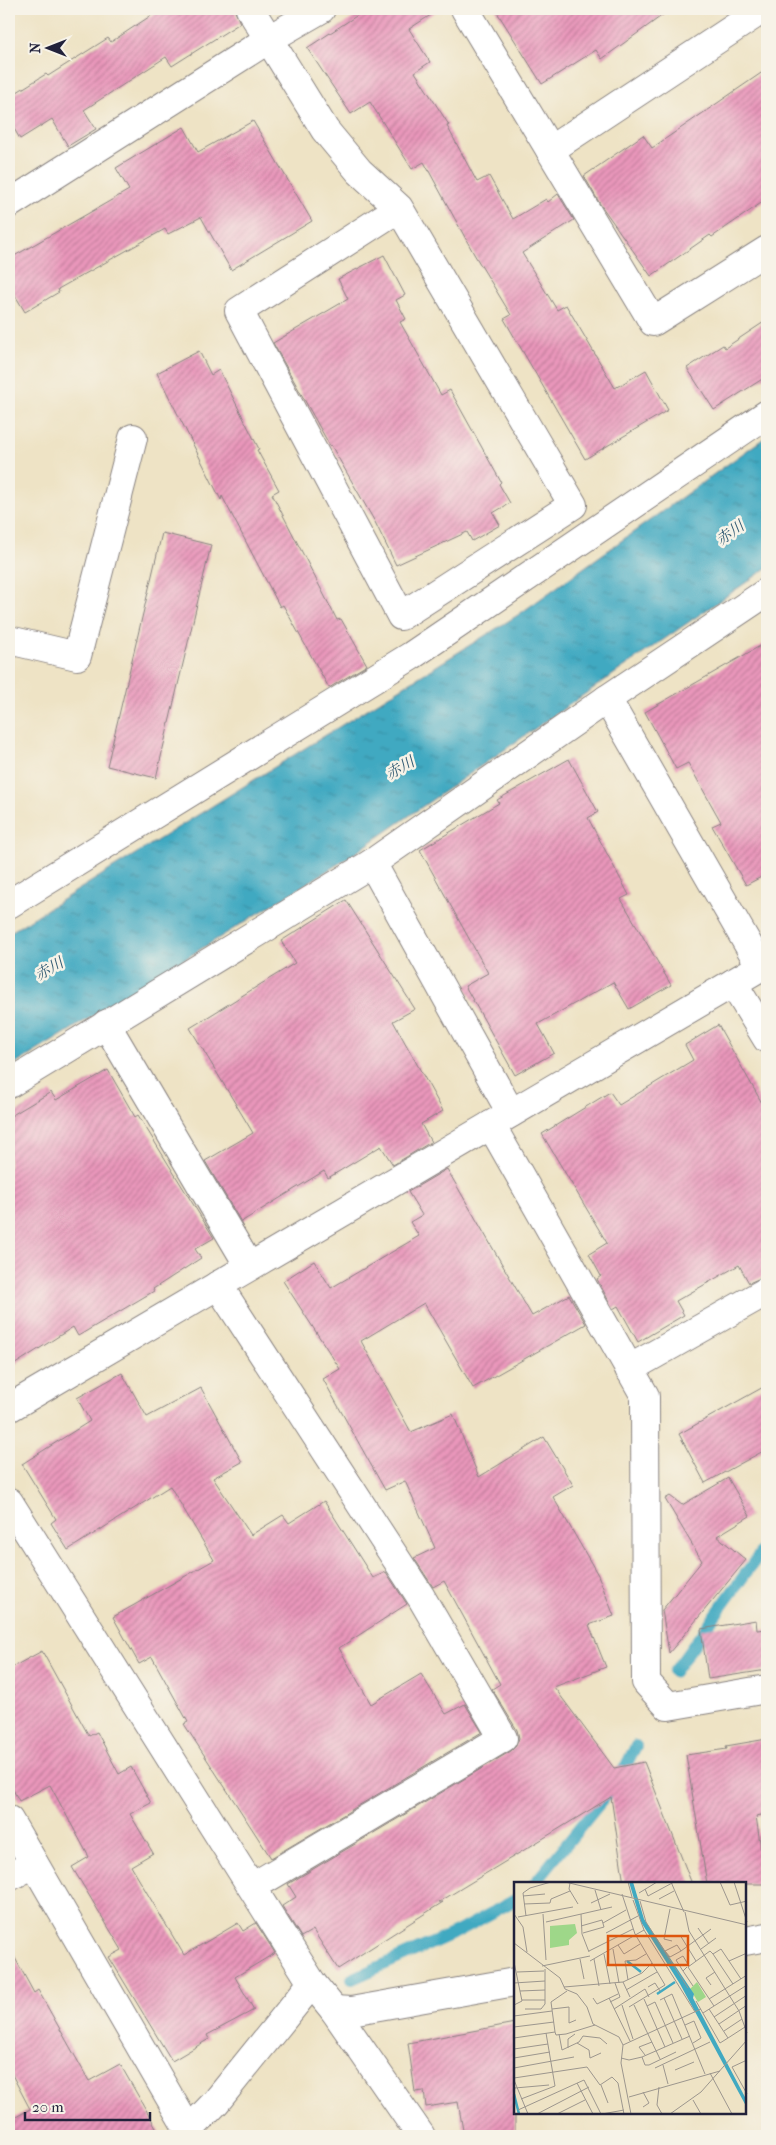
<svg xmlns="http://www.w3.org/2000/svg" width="776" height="2145" font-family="'IM FELL French Canon','Noto Serif JP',serif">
<defs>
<pattern id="water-ripples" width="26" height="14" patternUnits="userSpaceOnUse" patternTransform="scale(1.25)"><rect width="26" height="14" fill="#41a9c1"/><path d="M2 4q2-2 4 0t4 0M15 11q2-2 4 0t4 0" fill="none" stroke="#36899e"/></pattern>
<pattern id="building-hatch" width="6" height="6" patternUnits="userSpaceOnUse" patternTransform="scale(1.25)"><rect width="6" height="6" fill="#ea97bb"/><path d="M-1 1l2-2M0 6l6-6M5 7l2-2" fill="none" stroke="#bd7b99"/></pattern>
</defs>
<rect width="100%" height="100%" fill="#f7f3e8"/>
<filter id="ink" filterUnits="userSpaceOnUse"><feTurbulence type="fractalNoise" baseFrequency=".02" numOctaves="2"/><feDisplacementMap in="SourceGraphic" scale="10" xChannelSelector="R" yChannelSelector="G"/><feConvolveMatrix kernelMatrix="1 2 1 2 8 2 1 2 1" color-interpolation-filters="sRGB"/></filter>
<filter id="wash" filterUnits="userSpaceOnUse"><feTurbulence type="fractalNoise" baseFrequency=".0096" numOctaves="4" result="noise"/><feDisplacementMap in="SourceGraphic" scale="20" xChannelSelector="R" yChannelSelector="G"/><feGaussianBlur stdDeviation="1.12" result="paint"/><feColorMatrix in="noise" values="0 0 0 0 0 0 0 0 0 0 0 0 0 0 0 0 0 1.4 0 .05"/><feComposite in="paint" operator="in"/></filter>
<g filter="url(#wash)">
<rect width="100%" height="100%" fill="#eee3c5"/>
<!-- water -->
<path fill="url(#water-ripples)" stroke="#32667e" d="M767,436V568L351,856L9,1068V933L518,615Z"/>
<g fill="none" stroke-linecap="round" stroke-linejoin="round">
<!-- stream -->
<g stroke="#41a9c1" stroke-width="12">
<path d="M674,1672L767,1544"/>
<path d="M534,1884L618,1781L636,1746"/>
<path d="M352,1979L457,1932L515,1900"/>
</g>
</g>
<g id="blocks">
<!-- building -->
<g fill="url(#building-hatch)">
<path d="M161,9H234L240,23L172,66L166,57L84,110L96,129L68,146L52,119L20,139L9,120V97L46,74L48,76L108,38L111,42Z"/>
<path d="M367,9H440L409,29L430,62L415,72L449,125L447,126L477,182L489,176L513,219L546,199L548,202L558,194L574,220L522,253L557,310L566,305L615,388L646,370L668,410L585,459L504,319L511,315L474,254L424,162L412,169L370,102L351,114L307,48Z"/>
<path d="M495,9H671L602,59L596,50L542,84Z"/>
<path d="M767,69V199L712,237L710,235L651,276L600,204L584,176L643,135L652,148Z"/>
<path d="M253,121L312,221L231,270L201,217L168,234L165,229L58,289L59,292L25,312L9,285V259L129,190L116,168L184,127L198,152Z"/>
<path d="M384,255L405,295L396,300L406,319L400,322L441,395L450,390L501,482L499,484L510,503L493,513L500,525L472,541L467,532L396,565L375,522L331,445L330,446L273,343L348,299L338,279Z"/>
<path d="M767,320V376L714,410L687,368L723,345L725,348Z"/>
<path d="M199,351L211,375L219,370L259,449L257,450L279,490L272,494L285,519L337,620L341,619L367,665L329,688L283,605L280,607L222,496L221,500L157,373Z"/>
<path d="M162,533L211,545L156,778L107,766Z"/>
<path d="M767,642V874L746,885L712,826L721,822L688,763L676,769L645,712Z"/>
<path d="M569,759L598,812L588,818L629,895L621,899L671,985L629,1009L613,982L538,1024L554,1053L515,1075L465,986L488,973L420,850L499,803L497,800Z"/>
<path d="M346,900L415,1009L393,1021L443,1111L421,1124L431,1142L393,1165L381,1146L328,1178L324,1171L241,1222L205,1161L253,1133L190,1028L295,963L281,941Z"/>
<path d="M718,1025L767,1112V1275L749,1283L739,1265L676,1301L684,1315L638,1342L618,1306L613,1309L597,1279L601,1276L589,1254L607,1243L542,1134L610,1092L619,1105L693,1060L685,1045Z"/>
<path d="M108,1070L135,1117L138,1115L214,1238L195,1249L201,1258L153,1289L154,1291L78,1336L73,1327L9,1368V1117L51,1092L56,1100Z"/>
<path d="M447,1169L532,1316L569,1295L586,1324L473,1388L424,1303L361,1341L411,1432L453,1414L479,1477L544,1437L573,1485L553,1497L598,1575L614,1616L589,1625L606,1667L554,1687L614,1768L644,1762L692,1884H624L611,1797L439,1902H443L338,1969L313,1930L301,1937L282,1906L296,1897L288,1884L511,1751L516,1746L519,1738L517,1730L492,1689L500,1684L444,1581L433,1587L414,1558L435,1548L405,1481L385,1490L323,1379L340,1369L283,1281L314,1261L331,1288L419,1236L410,1222L422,1215L408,1192Z"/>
<path d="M122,1373L147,1417L201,1388L242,1462L213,1478L251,1535L283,1515L289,1523L324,1501L373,1578L386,1572L407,1604L339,1648L371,1704L421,1674L446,1714L465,1704L482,1732L271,1858L184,1724L188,1722L152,1657L139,1664L113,1617L214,1560L170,1486L68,1550L51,1523L56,1519L22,1464L90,1421L77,1398Z"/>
<path d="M767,1385V1449L705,1483L679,1434Z"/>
<path d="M728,1478L750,1516L717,1536L746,1560L669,1653L662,1610L702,1561L665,1499L670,1496L682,1505Z"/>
<path d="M756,1620L757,1630L767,1629V1670L708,1679L701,1629Z"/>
<path d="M42,1651L89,1736L97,1732L119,1774L131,1767L151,1803L130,1814L153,1853L131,1866L184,1955L238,1923L243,1931L256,1923L275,1953L235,1977L254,2010L207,2035L209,2039L172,2061L109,1957L122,1950L72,1867L89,1857L50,1785L19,1801L9,1782V1669Z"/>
<path d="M767,1739V1814L756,1816L766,1884H707L686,1755L727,1749L726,1746Z"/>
<path d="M9,1947L34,1993L38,1990L89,2081L120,2064L161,2136H9V2121L30,2109L9,2069Z"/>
<path d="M515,2023V2136H464L458,2102L426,2107L424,2091L415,2092L408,2043Z"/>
</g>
</g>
</g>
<g filter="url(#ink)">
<use href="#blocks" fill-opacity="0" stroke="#888280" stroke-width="1"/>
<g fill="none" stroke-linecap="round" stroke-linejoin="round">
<!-- minor casing -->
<g stroke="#888280" stroke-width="30">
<g id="minor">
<path d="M250,9L325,130L359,171L399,208L573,505L401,616L239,311L399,208"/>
<path d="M465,9L550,150"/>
<path d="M763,9L550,150L653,322L767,250"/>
<path d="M9,204L269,39L321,9"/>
<path d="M9,640L77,656L133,438"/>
<path d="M607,699L761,967"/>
<path d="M372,863L511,1113"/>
<path d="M9,904L411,656L767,414"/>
<path d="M733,983L767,1039"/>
<path d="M106,1024L249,1266"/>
<path d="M9,1084L372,863L607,699L767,592"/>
<path d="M491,1125L645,1396L646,1682L668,1706L767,1689"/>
<path d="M218,1285L421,1597L503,1738L252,1887"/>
<path d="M629,1369L767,1291"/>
<path d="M9,1408L767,963"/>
<path d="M9,1502L312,1983L334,2010L421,2136"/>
<path d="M9,1820L192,2136"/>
<path d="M9,1877L34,1864"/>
<path d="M745,1941L767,1937"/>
<path d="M334,2010L351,2011L515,1982"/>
<path d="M189,2130L216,2102L312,1983"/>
</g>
</g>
<!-- minor -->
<use href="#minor" stroke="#fff" stroke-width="28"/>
</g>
</g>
<g text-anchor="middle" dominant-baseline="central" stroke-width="5" stroke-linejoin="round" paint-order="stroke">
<!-- water labels -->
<g font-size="15" font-style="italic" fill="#2e5871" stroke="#f7f3e8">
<text transform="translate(730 533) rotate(-36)">赤川</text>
<text transform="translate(400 768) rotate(-30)">赤川</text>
<text transform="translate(49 969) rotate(-30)">赤川</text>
</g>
</g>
<!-- overview -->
<g transform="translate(514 1882)">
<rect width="232" height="232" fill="#eee3c5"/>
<path d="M183,100L192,115L184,120L176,107Z" fill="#9ed789"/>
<path d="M61,42L63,51L55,58V63L36,66V44Z" fill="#9ed789"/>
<path d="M115,0H119L130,37L180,112L179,116L232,217V224L166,102L127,40Z" fill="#41a9c1"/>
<path fill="none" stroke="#41a9c1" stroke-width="2.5" d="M113,79L127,90M143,112L161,100M0,212L5,232"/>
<path fill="none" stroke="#9c968e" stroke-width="1" d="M51,0L233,43M114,0L118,15M157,0L170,30M206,0L216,23L233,19M220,0L233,40M56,1L55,7L64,22M131,7L134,14L160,0M81,8L87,28M125,11L143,0M108,12L121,52L151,103L115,125M9,14L31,12M145,17L160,9M119,18L130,48L181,130M126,19L132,40L174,106M77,21L96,12M10,22L36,21L37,17L56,9M156,27L150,57L158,59M171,30L175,49L225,129L233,151M0,32L9,45L13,70M29,32L32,78M67,32L68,52L75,70M12,34L9,11L16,6L37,0M4,35L59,25M32,40L98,25M89,41L112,28M67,44L88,38L90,45L69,51M184,46L195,62M92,51L124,34M166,53L182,79M0,61L46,96L51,107L63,112L73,125L79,142L105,155L109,163L107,181L117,232M104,63L110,72L126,62M99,67L105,101M187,67L202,56M75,69L119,47M167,69L163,63L151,69L156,75L167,69L197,47M90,72L96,102M199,72L219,102M66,77L70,97M80,77L85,104M76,79L130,48M215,79L233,71M0,80L8,119L0,123M28,84L76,74M173,85L169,89L162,78L169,74L175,84M169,89L179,104M3,90L30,89M114,98L111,79L122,78L132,72M109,100L116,115M0,101L31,99M197,103L192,96L201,90M50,105L109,100L128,91L138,81M134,105L141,101L146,109M112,108L143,90M6,109L31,108M79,116L83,122L104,112M95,116L116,159M150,116L168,157M130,117L151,165M195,117L233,93M8,118H31M146,118L158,112L191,192M182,119L206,161L214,156M96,120L106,115L101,101M108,123L119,157M120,123L146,177M133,124L141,120L159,161M200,124L174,85L196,69L199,72L207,67L227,97M11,127H27L31,122V87M38,127L55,125V141L62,138M100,127L131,107L135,115M195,127L214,156L231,145M189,131L233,103M0,134L38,129M200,135L233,113M205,142L233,123M171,143L180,139L187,156L179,161M0,145L40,140M210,149L228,137M41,150L37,120L53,109M45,152L48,168L65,160L69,154M69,154L86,156L93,162M0,156L41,150L42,153L52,152L81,143M63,161L75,168L76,176L87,171M109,163L187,127M54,166V157L61,152M0,167L34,162M131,173L125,165L138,160M128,175L131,183H135L162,170M0,176L36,170M107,176L115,178L128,175L176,154M233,178L218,185L233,212M149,183L154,202M0,186L60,175M141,186L196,160M161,188L180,180M196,191L218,232M0,196L73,185L86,203L98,195L104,201L110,232M0,198L14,232M63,201L79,232M87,203L94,221M145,205L143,223L148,232M1,206L35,203M115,215L206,189M7,217L41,204L32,151M179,218L187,232M129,225L135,221L129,210M4,228L70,198L87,232M23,232L75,205M43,232L71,218M88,232L110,228M156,232L187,210L233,158"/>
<path fill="#de560e" fill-opacity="0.15" stroke="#de560e" stroke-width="2.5" d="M94,54H174V83H94Z"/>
<rect width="232" height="232" fill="none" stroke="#22223b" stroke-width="2.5"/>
</g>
<!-- margin -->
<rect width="776" height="2145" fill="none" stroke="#f7f3e8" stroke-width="30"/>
<!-- north arrow -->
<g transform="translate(48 48) rotate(270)" stroke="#f7f3e8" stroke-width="4" paint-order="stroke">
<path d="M0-4L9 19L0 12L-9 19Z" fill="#22223b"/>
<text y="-8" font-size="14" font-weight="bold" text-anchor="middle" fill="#22223b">N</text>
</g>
<!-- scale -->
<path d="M25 2112v8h125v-8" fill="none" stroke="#22223b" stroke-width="2.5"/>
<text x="32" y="2112" font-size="15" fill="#22223b" stroke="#f7f3e8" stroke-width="4" paint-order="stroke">20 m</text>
</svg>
